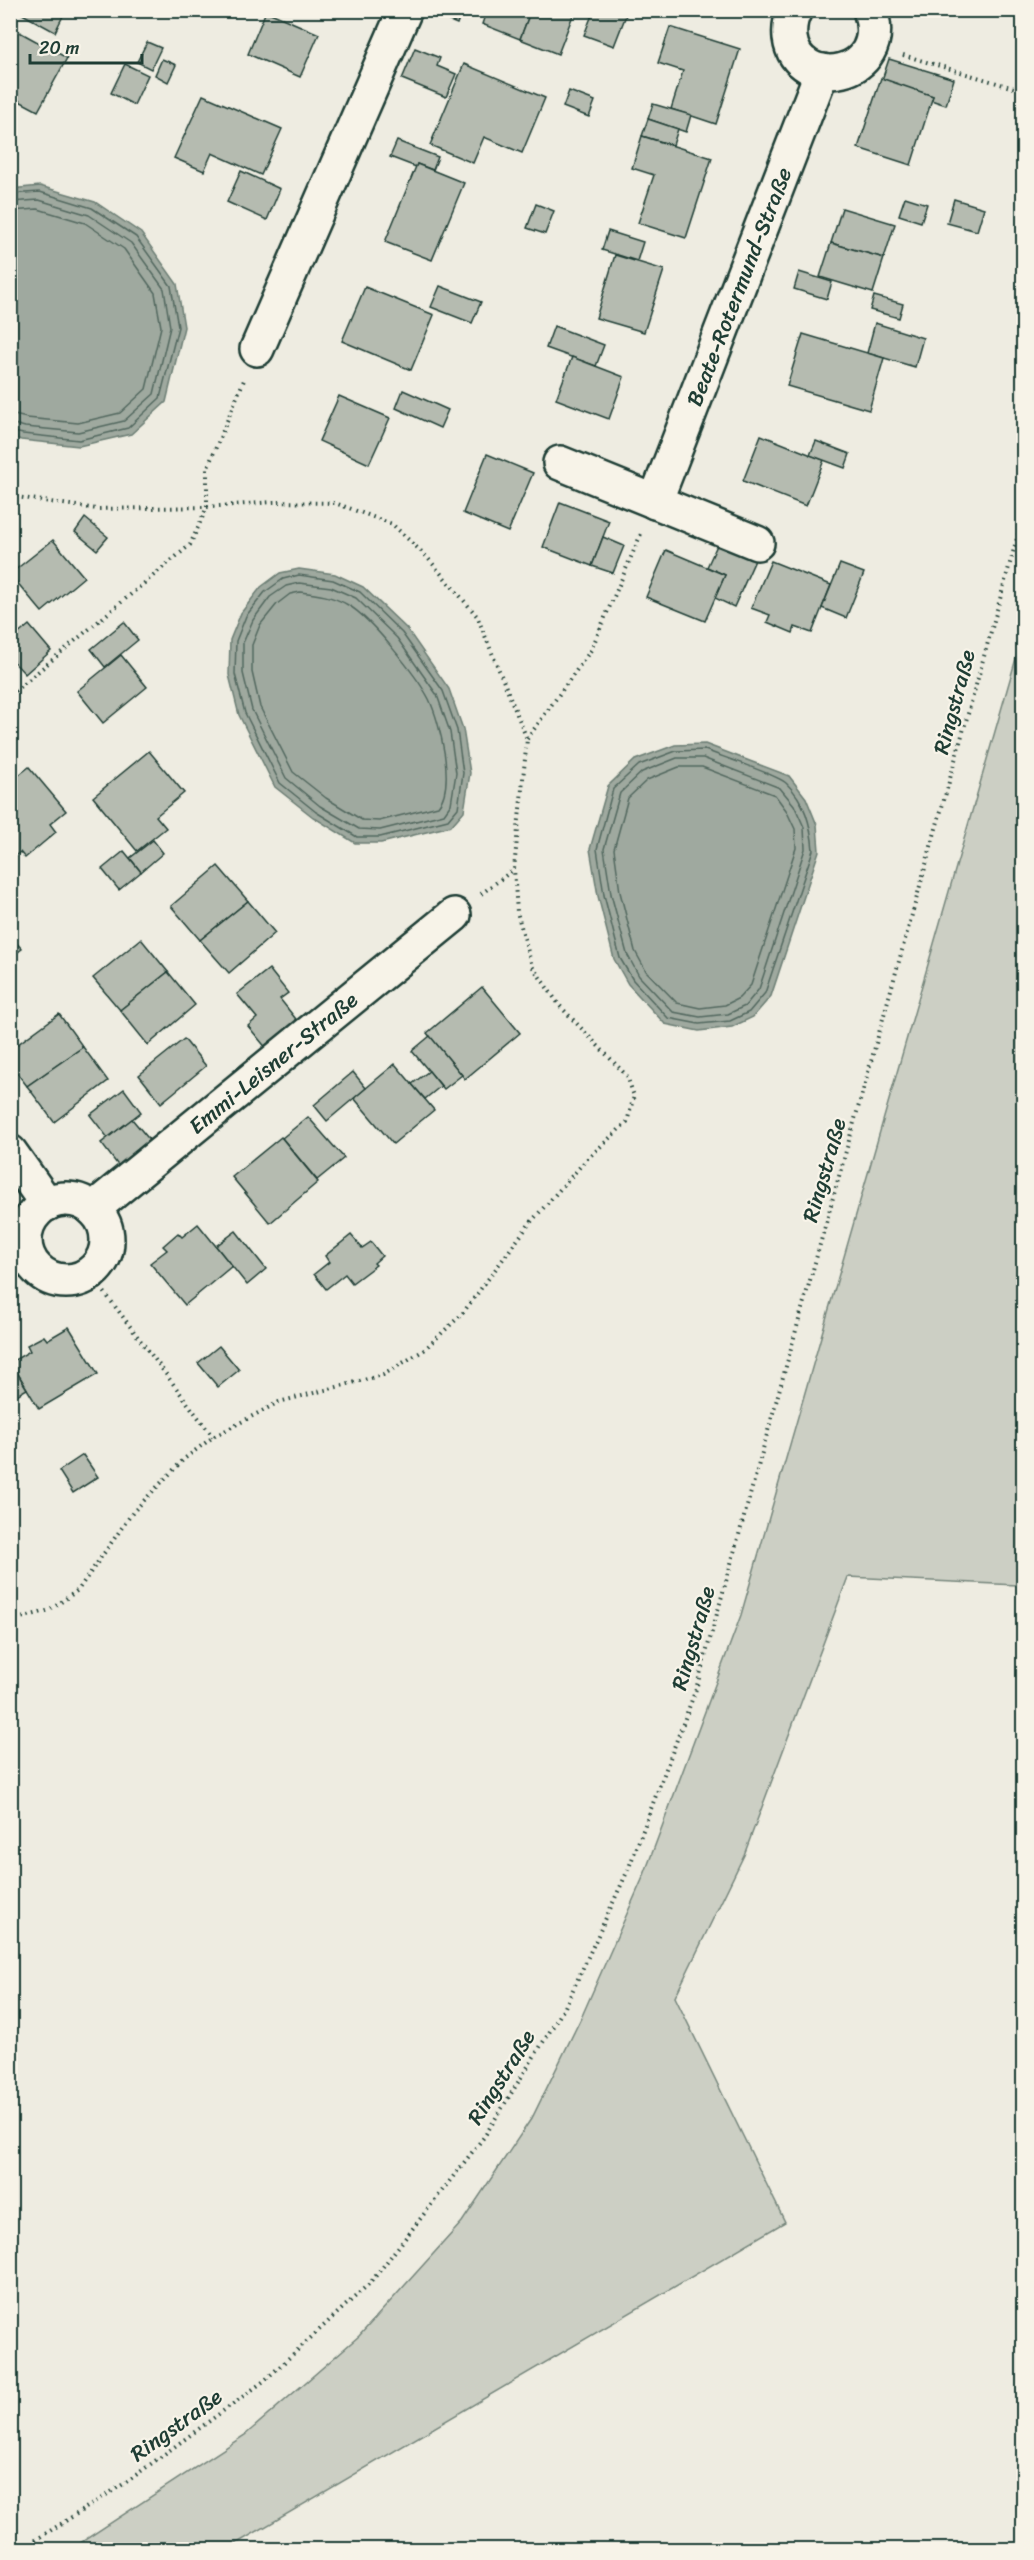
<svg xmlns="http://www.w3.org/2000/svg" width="1034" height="2560" font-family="Sriracha,sans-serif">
<rect width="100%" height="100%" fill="#eeece1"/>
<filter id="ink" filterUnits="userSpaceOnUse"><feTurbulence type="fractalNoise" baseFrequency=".0167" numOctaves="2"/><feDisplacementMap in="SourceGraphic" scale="12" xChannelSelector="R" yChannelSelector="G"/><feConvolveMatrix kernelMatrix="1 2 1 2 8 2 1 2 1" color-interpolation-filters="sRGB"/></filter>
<g filter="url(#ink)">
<!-- green -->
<path fill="#cccfc4" stroke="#76867c" stroke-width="1.5" d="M1023,634V1582L1017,1585L848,1577L744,1855L675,1997L785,2222L227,2549H71L245,2435L359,2336L462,2222L533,2116L582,2016L644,1875L741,1615Z"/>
<!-- water -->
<g fill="#9fa99f" stroke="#6c7e74" stroke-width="1.5">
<path d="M40,186L95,202L141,233L177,284L184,327L166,402L131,434L79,446L21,440L11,436V189Z"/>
<path d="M299,569L335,574L363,587L407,629L449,689L463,729L470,773L464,811L451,826L381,843H355L313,817L275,787L239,715L229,675L230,640L241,613L261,587L280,573Z"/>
<path d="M705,744L789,776L806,798L817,825L819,851L771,996L753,1017L732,1027L699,1031L665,1024L628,984L614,959L598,896L590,849L608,786L635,760L675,745Z"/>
</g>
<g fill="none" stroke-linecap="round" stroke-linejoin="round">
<!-- shore -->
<g stroke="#52685f" stroke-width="1.5">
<path d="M10,194L40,192L92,208L136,237L171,286L178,327L160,398L128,428L79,440L23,434L10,431"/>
<path d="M10,202L39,200L89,215L131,243L164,289L170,327L154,394L124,421L78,432L25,427L10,423"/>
<path d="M10,211L38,209L85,223L124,249L155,293L161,327L146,389L120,413L78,423L27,418L10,414"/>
<path d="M299,575L333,580L360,592L402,633L443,691L457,730L463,773L458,808L448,820L380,837H357L316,812L280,783L245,713L235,674L236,641L246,616L265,592L283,579Z"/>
<path d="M299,583L331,587L356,598L397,638L437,695L450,732L456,773L451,804L444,814L380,830L359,829L320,806L286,778L252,710L243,673V643L253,620L270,597L286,586Z"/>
<path d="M300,592C317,594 333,596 348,605C370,617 417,676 429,699C440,722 456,786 438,806L379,821L362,820L326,798L293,772L260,707L252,672V645L260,625L277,604L290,594Z"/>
<path d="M705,750C720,756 778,775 786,783C805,801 811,825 813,850L765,993L749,1012L730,1021L699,1024L668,1018L633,980L620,958L604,895L597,849L613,789L639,765L676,751Z"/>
<path d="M677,758H703L780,788L794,805L804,827L805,849L759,989L745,1006L728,1014L700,1017L673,1012L639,976L627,954L611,894L604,849L620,793L642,772Z"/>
<path d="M679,767H702L775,795L786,810L795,829L796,848L751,985L739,998L725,1005L700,1008L677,1003L646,971L635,951L620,892L614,849L628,798L647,780Z"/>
</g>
</g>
<!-- building -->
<g fill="#b5bbb0" stroke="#1f3d34" stroke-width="1.5">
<path d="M15,10H66L55,32Z"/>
<path d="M429,10H462L457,24L428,12Z"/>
<path d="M487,10H531L520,39L482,24Z"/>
<path d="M531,10H575L558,54L520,39Z"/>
<path d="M594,10H628L614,46L584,35Z"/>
<path d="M266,11L319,34L300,77L248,54Z"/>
<path d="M670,27L740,49L716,124L671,109L683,71L658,63Z"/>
<path d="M14,29L67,58L38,111L10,96V35Z"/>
<path d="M147,42L161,48L151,69L137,62Z"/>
<path d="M415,48L440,58L437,66L456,74L446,97L402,79Z"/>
<path d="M162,59L176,65L168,82L155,75Z"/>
<path d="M889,59L954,79L946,105L931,100L933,96L882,80Z"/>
<path d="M125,64L148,75L134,105L111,93Z"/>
<path d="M464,64L545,98L522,153L484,137L473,163L430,145Z"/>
<path d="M881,78L933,96L911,165L858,148Z"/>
<path d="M569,91L595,101L589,117L563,107Z"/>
<path d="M203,95L282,129L261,175L212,153L204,171L174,158Z"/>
<path d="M653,104L691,115L686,132L648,119Z"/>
<path d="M648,119L678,129L673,145L642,136Z"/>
<path d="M642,136L712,158L686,238L638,223L654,175L632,168Z"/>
<path d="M397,141L438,157L433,170L417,164L416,167L390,157Z"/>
<path d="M417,164L464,183L432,260L385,242Z"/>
<path d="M241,171L280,189L267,220L227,202Z"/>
<path d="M905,197L927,204L921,222L899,215Z"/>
<path d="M954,199L984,208L977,231L947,223Z"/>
<path d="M536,204L554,211L545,234L527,228Z"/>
<path d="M842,208L895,224L884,258L831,243Z"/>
<path d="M608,231L643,242L637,261L602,250Z"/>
<path d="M831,243L884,258L873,293L820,277Z"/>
<path d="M615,255L664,270L644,332L596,318Z"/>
<path d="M799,272L832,282L827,299L794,289Z"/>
<path d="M440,286L481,302L472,323L431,307Z"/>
<path d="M365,287L434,315L411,370L342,341Z"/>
<path d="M874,296L903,304L899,318L870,310Z"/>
<path d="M875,323L923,338L915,367L867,353Z"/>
<path d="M554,326L604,345L596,366L546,348Z"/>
<path d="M803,334L884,358L869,410L787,386Z"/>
<path d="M572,357L624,377L609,419L556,399Z"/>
<path d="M403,390L448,410L440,428L396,408Z"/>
<path d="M339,396L390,418L369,464L319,441Z"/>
<path d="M761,435L824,460L806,506L743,481Z"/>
<path d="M816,441L850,454L845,468L810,455Z"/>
<path d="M487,454L533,473L508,532L463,513Z"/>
<path d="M560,502L609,521L592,566L543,547Z"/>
<path d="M85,518L108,537L97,550L75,532Z"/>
<path d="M603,537L624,546L613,573L592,566Z"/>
<path d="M53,540L84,577L42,612L10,574Z"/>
<path d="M718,543L755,560L734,607L715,598L725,575L707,567Z"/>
<path d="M666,550L725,575L705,621L646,597Z"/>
<path d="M771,561L831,585L812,633L795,627L793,633L767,622L770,615L751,608Z"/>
<path d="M840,564L864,573L846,618L822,608Z"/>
<path d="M124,622L138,640L105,667L91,649Z"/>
<path d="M29,625L51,651L25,674L10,658V641Z"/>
<path d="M121,655L147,687L103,723L77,691Z"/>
<path d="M149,751L184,793L156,816L166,828L137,851L93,797Z"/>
<path d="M29,767L66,811L50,824L56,832L25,858L20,852L10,860V782Z"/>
<path d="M153,840L163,853L141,872L130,858Z"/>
<path d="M124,851L141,872L119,890L102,869Z"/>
<path d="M218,866L248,901L200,940L171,906Z"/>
<path d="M248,901L275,933L229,973L200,940Z"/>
<path d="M10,936L22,949L10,958Z"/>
<path d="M141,939L168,972L120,1010L93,978Z"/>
<path d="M269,969L288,993L280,999L299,1023L267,1049L248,1026L257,1018L237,994Z"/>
<path d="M168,972L195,1005L148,1045L120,1010Z"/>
<path d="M482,987L520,1033L465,1079L427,1033Z"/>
<path d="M59,1014L83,1047L27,1086L10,1064V1050Z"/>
<path d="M430,1036L462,1075L444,1089L412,1051Z"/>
<path d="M184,1039L206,1066L161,1103L139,1075Z"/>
<path d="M83,1047L108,1081L54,1122L27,1086Z"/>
<path d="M395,1064L434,1110L393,1144L354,1098Z"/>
<path d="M429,1071L441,1086L425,1099L412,1084Z"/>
<path d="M353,1072L366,1088L327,1121L314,1105Z"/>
<path d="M124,1089L141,1112L108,1138L90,1115Z"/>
<path d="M308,1117L344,1158L317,1180L282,1138Z"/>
<path d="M132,1119L152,1143L120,1168L101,1143Z"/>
<path d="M281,1137L318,1182L270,1223L232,1177Z"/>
<path d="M198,1224L232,1266L185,1305L150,1263L167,1250L163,1246L178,1233L182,1237Z"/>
<path d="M236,1231L266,1269L247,1285L216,1246Z"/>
<path d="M351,1235L362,1248L371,1242L382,1256L374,1263L376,1265L352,1283L345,1274L326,1289L314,1274L329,1262L325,1256Z"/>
<path d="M69,1327L98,1374L39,1409L11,1362L30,1351L27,1345L44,1336L47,1340Z"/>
<path d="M219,1346L239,1370L218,1387L198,1363Z"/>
<path d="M10,1361L27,1389L10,1399Z"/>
<path d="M83,1455L98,1477L73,1493L59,1471Z"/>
</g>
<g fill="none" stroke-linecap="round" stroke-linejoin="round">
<!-- minor casing -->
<g stroke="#1f3d34" stroke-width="38">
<g id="minor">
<path d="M795,10C790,19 789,28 790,38C797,93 893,79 870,10"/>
<path d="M257,349L405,10"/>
<path d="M560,463L757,543"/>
<path id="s1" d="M655,502L822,71"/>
<path d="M10,1152L47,1204"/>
<circle cx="66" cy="1240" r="41"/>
<path id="s2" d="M93,1209L454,915"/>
</g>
</g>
<!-- path -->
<g stroke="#1f3d34" stroke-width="4" stroke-dasharray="1.5 4.5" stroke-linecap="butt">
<path d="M903,55L1024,91"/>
<path d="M10,496L97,509L207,507L273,502L335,503L392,524L426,556L477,616L527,739L514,869L517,912L532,966L560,1006L627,1076L634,1096L627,1122L586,1160L530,1223L462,1314L424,1350L383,1375L279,1402L213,1437L184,1459L133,1512L78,1590L50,1610L10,1621"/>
<path d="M10,695L190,545L207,507V469L244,380"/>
<path d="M527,739L591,650L641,534"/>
<path d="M481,894L513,870"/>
<path d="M90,1273L213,1437"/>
<path d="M20,2550L125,2483L264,2381L371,2282L484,2137L565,2007L628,1870L696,1689L1024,513"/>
</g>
<!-- minor -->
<use href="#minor" stroke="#f7f3e8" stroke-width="33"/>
</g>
</g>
<g text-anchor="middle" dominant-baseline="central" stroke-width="4.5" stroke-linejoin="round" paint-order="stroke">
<!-- street labels -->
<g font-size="22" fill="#1f3d34" stroke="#f7f3e8">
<text stroke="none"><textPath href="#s1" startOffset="231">Beate-Rotermund-Straße</textPath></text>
<text transform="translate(954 702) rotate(-75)">Ringstraße</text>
<text stroke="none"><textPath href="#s2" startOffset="232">Emmi-Leisner-Straße</textPath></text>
<text transform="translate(824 1170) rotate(-74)">Ringstraße</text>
<text transform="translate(693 1638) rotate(-74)">Ringstraße</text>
<text transform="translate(501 2077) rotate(-58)">Ringstraße</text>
<text transform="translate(176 2425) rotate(-36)">Ringstraße</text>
</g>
</g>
<!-- margin -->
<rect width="1034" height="2560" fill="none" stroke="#f7f3e8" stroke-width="36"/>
<rect x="18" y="18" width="998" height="2524" fill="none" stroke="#1f3d34" stroke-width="2" filter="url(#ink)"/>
<!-- scale -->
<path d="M30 54v9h112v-9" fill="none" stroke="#1f3d34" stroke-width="3"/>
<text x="39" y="54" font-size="18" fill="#1f3d34" stroke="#f7f3e8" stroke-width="4.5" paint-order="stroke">20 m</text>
</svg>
